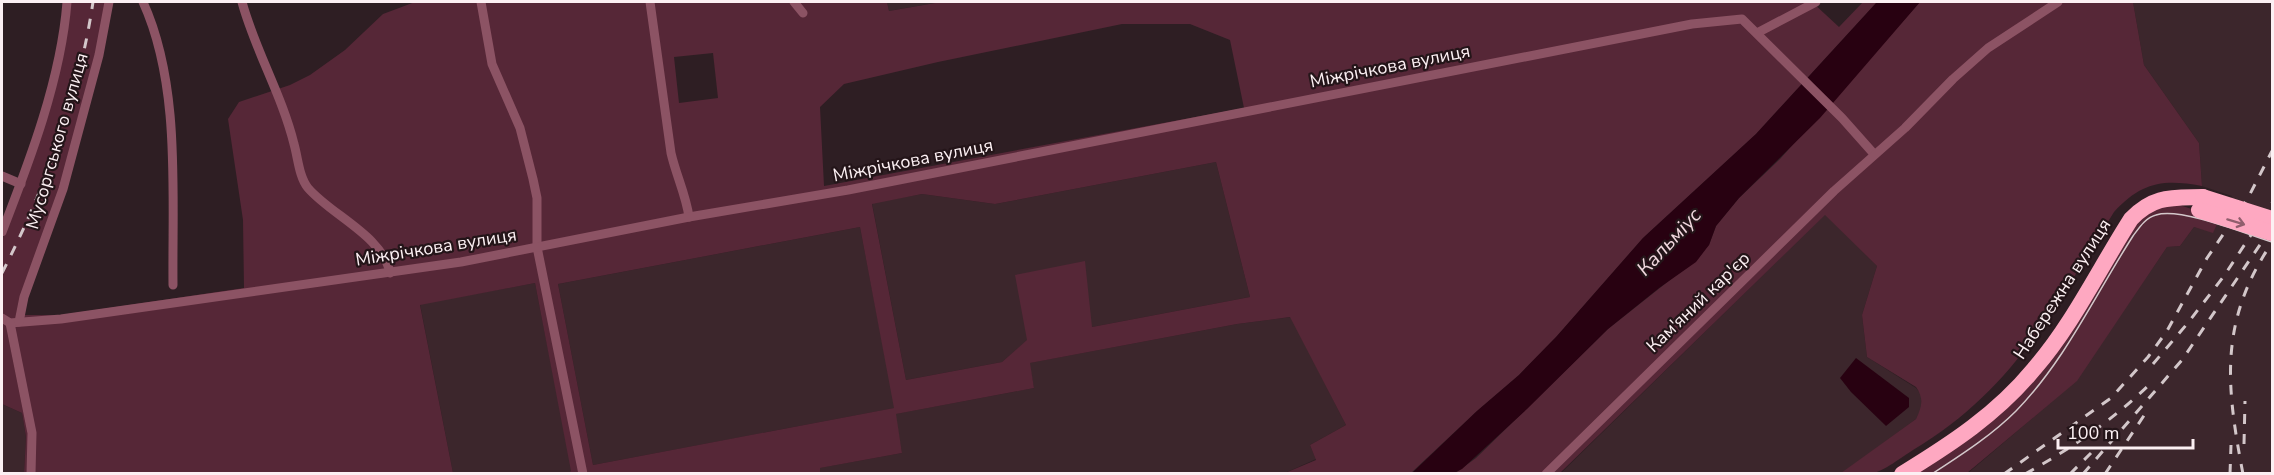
<svg xmlns="http://www.w3.org/2000/svg" width="2274" height="475" font-family="'Nunito Sans',sans-serif">
<rect width="100%" height="100%" fill="#2e1e23"/>
<!-- built -->
<g fill="#3c262c">
<path d="M887,2H941L889,11Z"/>
<path d="M2133,2H2272V473L1967,474L2076,381L2167,247L2180,246L2194,227L2213,232L2232,196L2202,186L2199,143L2144,65Z"/>
<path d="M1216,162L1250,297L1092,327L1016,275L1028,340L1002,362L906,380L872,203L922,194L995,204Z"/>
<path d="M1825,214L1877,266L1862,315L1867,357L1916,388L1921,394L1922,408L1916,419L1841,474H1560Z"/>
<path d="M860,227L895,408L593,465L558,284Z"/>
<path d="M535,283L572,471L569,474L453,473L420,304Z"/>
<path d="M1291,317L1346,425L1310,445L1316,459L1285,473L820,474L819,468L902,453L895,414L1034,388L1029,363L1237,324Z"/>
<path d="M2,404L22,413L26,437L24,473H2Z"/>
</g>
<!-- green -->
<g fill="#562737" fill-rule="evenodd">
<path d="M70,2H108L97,75L19,315H61L244,288L243,220L228,119L239,102L290,85L310,75L345,50L383,14L415,2H887L889,11L941,2H1812L1839,27L1863,2H1877L1756,134L1643,238L1557,336L1519,375L1477,411L1411,473H1285L1316,460L1310,445L1346,425L1290,317L1237,324L1030,363L1034,388L896,414L902,453L820,468V473H569L571,471L535,283L420,305L453,473H24L26,437L22,413L2,404V240L24,185ZM1122,24H1190L1230,40L1244,108L824,186L820,107L844,84L938,62ZM713,53L718,98L679,103L674,57ZM1216,162L1250,297L1092,327L1085,261L1015,275L1027,340L1002,362L906,380L872,204L922,194L995,204ZM860,227L894,408L593,465L558,284Z"/>
<path d="M1920,2H2133L2144,65L2199,143L2202,186C2163,179 2142,182 2114,212C2054,308 2014,390 1913,450C1902,457 1884,471 1873,473C1864,475 1851,473 1841,473L1916,419C1922,407 1924,398 1916,387L1867,357L1862,315L1877,266L1825,215L1560,473L1454,474L1476,458L1608,329L1675,276L1709,245L1716,226L1739,198L1780,159Z"/>
<path d="M2173,203L2220,218L2213,233L2194,227L2180,246L2167,247L2077,381L1967,473L1912,474L1987,423L2142,214Z"/>
</g>
<!-- water -->
<g fill="#280111">
<path d="M1877,2H1920L1820,118L1739,198L1716,226L1709,245L1696,262L1659,288L1608,329L1527,409L1462,469L1454,473L1411,474L1477,411L1519,375L1557,336L1643,238L1756,134Z"/>
<path d="M1856,358L1909,398V407L1886,426L1851,392L1840,378Z"/>
</g>
<g fill="none" stroke-linecap="round" stroke-linejoin="round">
<!-- street -->
<g stroke="#8c5364" stroke-width="9">
<path d="M143,2C181,85 172,194 173,285"/>
<path d="M242,2C255,50 282,95 294,144C298,158 299,177 308,188C331,215 383,236 390,273"/>
<path d="M481,2L492,64L520,128L533,179L537,198V247L583,474"/>
<path d="M650,2L671,153C676,175 686,195 689,217"/>
<path d="M794,2L803,13"/>
<path d="M1757,33L1816,2"/>
<path d="M2,176L21,184"/>
<path d="M2,232C30,160 61,79 67,2"/>
<path d="M2,318L10,323L61,319L461,262L689,217L848,190L1692,24L1742,19L1842,118L1874,154"/>
<path d="M19,322L24,297L63,189L99,55L109,2"/>
<path d="M10,323L32,433L31,474"/>
<path d="M1546,474L1834,191L1905,128L1953,79L1988,48L2058,2"/>
</g>
<!-- highway -->
<path stroke="#fea8c1" stroke-width="16" d="M1902,474C1951,444 1997,414 2034,369C2073,324 2099,269 2131,219C2154,195 2172,198 2203,197"/>
<!-- tram -->
<path stroke="#d3c7ca" stroke-width="1.5" d="M1932,474C1961,455 1991,436 2016,411C2065,361 2095,295 2133,236C2139,228 2145,218 2156,215C2181,207 2246,234 2272,242"/>
<!-- rail -->
<g stroke="#d3c7ca" stroke-width="3" stroke-dasharray="10 10" stroke-linecap="butt">
<path d="M2,273C45,189 79,96 93,2"/>
<path d="M2153,364L2187,324L2224,276L2272,203"/>
<path d="M2244,444L2245,401"/>
<path d="M2004,474L2111,398L2148,357L2167,331L2207,258L2248,198L2272,151"/>
<path d="M2025,474C2072,448 2113,420 2151,383"/>
<path d="M2070,474L2091,453"/>
<path d="M2083,474L2182,360L2272,227"/>
<path d="M2105,474L2145,414"/>
<path d="M2230,474L2231,445"/>
<path d="M2243,474C2226,385 2219,322 2271,244"/>
</g>
<!-- highway-bridge -->
<g stroke="#fea8c1" stroke-width="16">
<path d="M2203,197L2272,219"/>
<path d="M2199,210L2272,233"/>
</g>
</g>
<!-- one-way arrows -->
<defs><path id="oneway-shaft" d="M-6 0H5M1.5-3L5.5 0L1.5 3" fill="none" stroke-width="1.6" stroke-linecap="round" stroke-linejoin="round" transform="scale(1.5)"/></defs>
<use stroke="#915e6d" href="#oneway-shaft" transform="translate(2236 222) rotate(17)"/>
<g text-anchor="middle" dominant-baseline="central" stroke-width="4.5" stroke-linejoin="round" paint-order="stroke">
<!-- street labels -->
<g font-size="18" fill="#fcf0f3" stroke="#241519">
<text transform="translate(1390 66) rotate(-11)">Міжрічкова вулиця</text>
<text transform="translate(57 141) rotate(-74)">Мусоргського вулиця</text>
<text transform="translate(913 160) rotate(-11)">Міжрічкова вулиця</text>
<text transform="translate(436 247) rotate(-9)">Міжрічкова вулиця</text>
<text transform="translate(2062 289) rotate(-57)">Набережна вулиця</text>
<text transform="translate(1698 302) rotate(-44)">Кам'яний кар'єр</text>
</g>
<!-- water labels -->
<g font-size="20" font-style="italic" fill="#f1d7de" stroke="#241519">
<text transform="translate(1669 242) rotate(-47)">Кальміус</text>
</g>
</g>
<!-- border -->
<rect width="2274" height="475" fill="none" stroke="#fcf0f3" stroke-width="6"/>
<!-- scale -->
<path d="M2058 439v9h135v-9" fill="none" stroke="#fcf0f3" stroke-width="3"/>
<text x="2067" y="439" font-size="18" fill="#fcf0f3" stroke="#241519" stroke-width="4.5" paint-order="stroke">100 m</text>
</svg>
